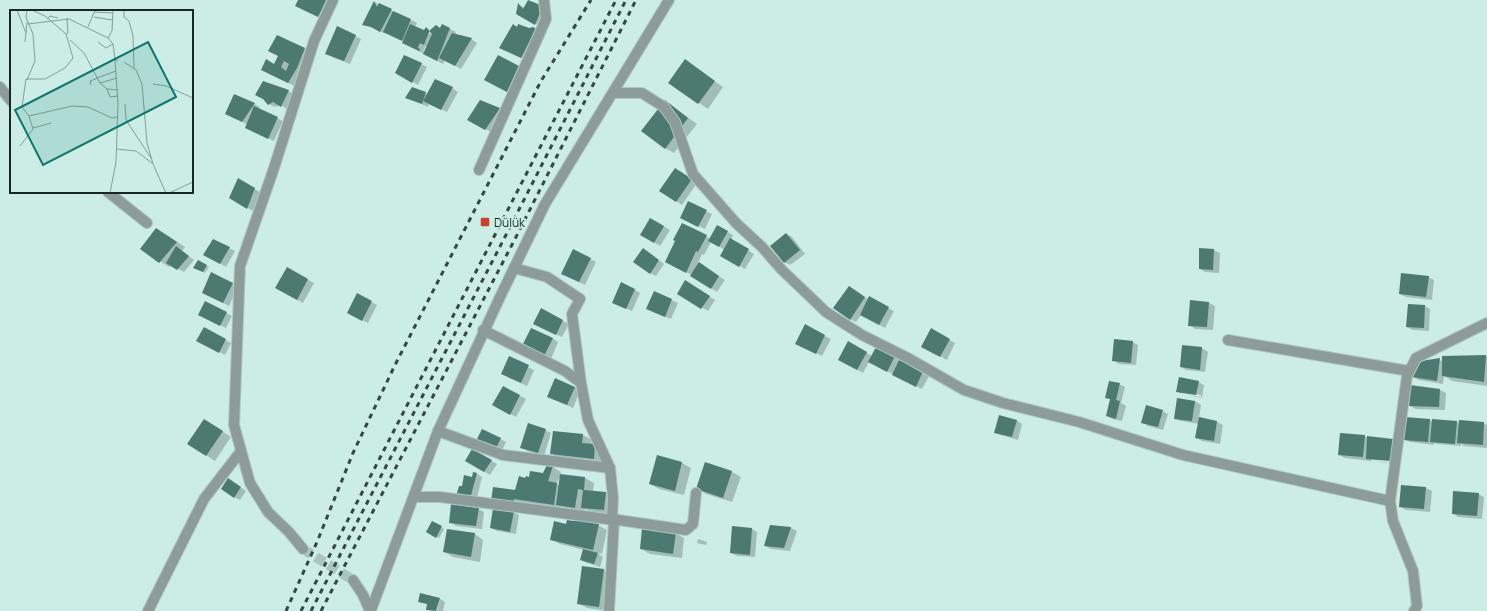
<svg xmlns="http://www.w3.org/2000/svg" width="1487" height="611" font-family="Manrope,sans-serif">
<rect width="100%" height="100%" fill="#cbede5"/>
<!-- shadow -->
<g fill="#0003" fill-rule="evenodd">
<path d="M299,0H330L324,19L302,9Z"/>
<path d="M374,2L411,20L417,23L415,27L424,31L426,29L430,31L440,29L442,25L456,32L455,35L471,39L477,43L461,69L445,60L443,64L409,46L404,41L387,33L386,34L364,24ZM427,30L433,33L436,37L426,31ZM426,46H428L425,53L423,51Z"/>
<path d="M519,5L525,8H542L541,27L517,13Z"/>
<path d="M518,28H533L544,35L530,62L501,48Z"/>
<path d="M355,36L361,39L350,64L332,57Z"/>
<path d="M304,49L310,52L302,71L294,86L268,73L275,65Z"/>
<path d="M405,56L427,67L418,85L396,73Z"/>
<path d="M499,56L527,72L517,96L494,85Z"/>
<path d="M685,61L723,87L708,109L670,83Z"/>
<path d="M452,88L458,92L447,112L429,104L428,107L406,97L425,93L428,95Z"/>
<path d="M288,91L294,94L287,109L280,105L275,107L269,104Z"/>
<path d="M481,101L505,113L491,132L469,120Z"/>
<path d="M665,101L697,124L674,153L665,148Z"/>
<path d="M254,104L260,107L258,109L283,121L274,141L252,131L248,125L232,116Z"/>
<path d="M681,173L697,183L682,205L676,201Z"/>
<path d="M238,180L260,192L253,211L230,198Z"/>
<path d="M706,211L712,214L705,229L687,221Z"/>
<path d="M651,219L670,230L660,246L641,234Z"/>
<path d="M717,226L733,235L731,240L754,254L745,269L721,255L725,250L711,242L704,255L702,254L698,263L725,280L717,292L692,275L672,265L706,236L710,239Z"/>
<path d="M165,234L185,247L182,251L194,260L184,272L171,265L169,267L141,249Z"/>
<path d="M786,234L792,237L805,254L790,265L784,262Z"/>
<path d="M213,240L235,251L226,267L204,254Z"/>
<path d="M1200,249L1214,250L1220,253L1219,273L1205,272L1200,269Z"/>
<path d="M574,250L596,262L585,285L568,277Z"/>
<path d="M649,253L664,264L656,276L650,273Z"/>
<path d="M198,262L209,267L205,273L194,267Z"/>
<path d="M287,269L314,283L303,303L277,288Z"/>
<path d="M1428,277L1434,280L1432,300L1406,297L1400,294Z"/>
<path d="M232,283L238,287L229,306L209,296Z"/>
<path d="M691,285L715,300L708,311L678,293Z"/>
<path d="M634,289L640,293L632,311L619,305Z"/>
<path d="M855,290L869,300L870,298L894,311L885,328L861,315L856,322L850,319Z"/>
<path d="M654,292L678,303L671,319L653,312Z"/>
<path d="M371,302L377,305L368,323L354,316Z"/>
<path d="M1191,302L1209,303L1215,306L1213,330L1195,329L1189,325Z"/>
<path d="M1425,306L1430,309L1429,331L1413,330L1407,327Z"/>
<path d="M542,310L569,324L562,337L540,327Z"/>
<path d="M226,313L232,316L226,328L205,318Z"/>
<path d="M805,326L831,339L822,356L802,346Z"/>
<path d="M204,328L231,343L225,355L198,340Z"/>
<path d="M931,330L955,343L947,360L922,346Z"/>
<path d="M552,338L558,342L551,359L529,349Z"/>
<path d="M1132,342L1138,345L1136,365L1119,364L1113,360Z"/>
<path d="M848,343L872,356L894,357L929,376L922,389L869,362L863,373L839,359Z"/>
<path d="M1183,346L1202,348L1208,352L1205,372L1186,370L1181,367Z"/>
<path d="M1486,356H1487V386L1452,381L1444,376L1443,384L1419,380L1413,377L1440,360L1443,362Z"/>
<path d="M509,358L534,370L527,386L508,377Z"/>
<path d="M1198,382L1204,385L1202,398L1183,394L1177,391ZM1182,392L1201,395V397L1182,394Z"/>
<path d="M1119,384L1125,387L1121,403L1126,406L1122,421L1113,419L1107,416L1111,400L1106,397Z"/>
<path d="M503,387L526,399L516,417L494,405Z"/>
<path d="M575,387L580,391L573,408L549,397Z"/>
<path d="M1440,390L1446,393L1445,410L1416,409L1410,406Z"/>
<path d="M1195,401L1201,405L1199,418L1217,422L1223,425L1220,444L1202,441L1196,438L1199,424L1181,421L1175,418Z"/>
<path d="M1162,411L1168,414L1163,430L1148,426L1142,422Z"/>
<path d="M1016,420L1022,424L1018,440L1001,435L995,432Z"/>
<path d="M1430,420L1433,422H1457L1460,424V421L1484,423L1487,425V448L1464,446L1461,444V446L1437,444L1434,443V445L1410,442L1404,439Z"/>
<path d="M213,425L231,437L215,461L188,443Z"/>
<path d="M483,430L506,442L499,457Z"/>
<path d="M545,430L551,433L544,456L527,451L522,447Z"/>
<path d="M1341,434L1392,440L1398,443L1396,464L1345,458L1339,455ZM1371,459L1396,461V463L1371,461Z"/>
<path d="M583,435L592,440L591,445H595L602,463L560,459L551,453Z"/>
<path d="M472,450L497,464L490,475L466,461Z"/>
<path d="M657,457L682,463L691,468L684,495L659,489L650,484Z"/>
<path d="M705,463L732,472L741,477L732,502L706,494L697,488Z"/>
<path d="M553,467L561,472L560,475L585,478L594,483L593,491L606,493L615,498L613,515L591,512L585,509L584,512L566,510L563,508L501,506L526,479L544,474ZM559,478H560V486L557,484Z"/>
<path d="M477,474L482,477L476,502L462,488Z"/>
<path d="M234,483L246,491L240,500L234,497Z"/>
<path d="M1402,486L1426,488L1432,491L1430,512L1406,510L1400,507Z"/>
<path d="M1478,494L1484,497L1482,519L1458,517L1453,513Z"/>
<path d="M478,509L484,512L482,529L456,526L450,522Z"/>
<path d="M513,512L519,515L516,534L497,531L491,528Z"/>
<path d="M432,522L444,529L439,538L427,532Z"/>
<path d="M567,525H598L607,530L602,554L597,553L603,557L600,567L587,563L581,560L584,550L560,544L551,539Z"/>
<path d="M771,526L791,528L797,531L790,551L771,549L765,546Z"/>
<path d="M752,529L757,532L755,557L737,556L731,553Z"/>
<path d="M675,533L684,538L682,558L650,554L641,549Z"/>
<path d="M475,534L483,540L480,562L453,557L444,552Z"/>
<path d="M698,539L707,542L706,545L697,543Z"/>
<path d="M603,570L612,575L608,611L587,608L578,603Z"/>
<path d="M440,599L445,602L443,611H437Z"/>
</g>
<!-- building -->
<g fill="#4c7970" fill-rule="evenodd">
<path d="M298,0H326L318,17L295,6Z"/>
<path d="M528,0L543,6L535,25L516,14L518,3L523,9Z"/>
<path d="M374,1L377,7L379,3L392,9L380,32L371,27L362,25Z"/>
<path d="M393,11L411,19L402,41L383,32Z"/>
<path d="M410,24L424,30L426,27L429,30V32L424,45L420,43L418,47L420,50L419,51L402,43Z"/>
<path d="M442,24L450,28L437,61L423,54L432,34L429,31L436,25L440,28Z"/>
<path d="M513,24L517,27L518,24L529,28L533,27L536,29L521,58L499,48Z"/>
<path d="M337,26L356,35L344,61L325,54Z"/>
<path d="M452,33L472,38L455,66L439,58Z"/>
<path d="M277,35L305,48L297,68L288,83L261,70L266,59L274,64L278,56L268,51ZM284,61L289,64L286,71L281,67Z"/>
<path d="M404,55L422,63L412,83L395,73Z"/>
<path d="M498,55L519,66L507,92L484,80Z"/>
<path d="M685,59L715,81L698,104L668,83Z"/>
<path d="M435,79L453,87L441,110L423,101Z"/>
<path d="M263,81L289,90L281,107L273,102L268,105L263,99L255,95Z"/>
<path d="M412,87L426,92L422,104L405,98Z"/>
<path d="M234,94L255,103L242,122L225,114Z"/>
<path d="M480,100L500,108L485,130L467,120Z"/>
<path d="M665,100L688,118L665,149L641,131Z"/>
<path d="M254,106L278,117L268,139L245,128Z"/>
<path d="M675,168L692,179L676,202L659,191Z"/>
<path d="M238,178L255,188L247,209L229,198Z"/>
<path d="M688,201L707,210L698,227L680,218Z"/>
<path d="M650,218L664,226L654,243L640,235Z"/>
<path d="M682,223L707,235L698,252L696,251L686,273L665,262L675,241L673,240Z"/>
<path d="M717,225L728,231L719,247L708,241Z"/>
<path d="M156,228L177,242L159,263L140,249Z"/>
<path d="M786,233L800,250L784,263L770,246Z"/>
<path d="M730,238L749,249L739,267L720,256Z"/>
<path d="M213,239L230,247L220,264L203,255Z"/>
<path d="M176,246L189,256L177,270L166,263Z"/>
<path d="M643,248L659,260L650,274L633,262Z"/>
<path d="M1199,248L1214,249L1213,270L1199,269Z"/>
<path d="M573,249L591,258L579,282L561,274Z"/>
<path d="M198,260L207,265L203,272L193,268Z"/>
<path d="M699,262L719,276L711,289L690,276Z"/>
<path d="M287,267L308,279L297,300L275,288Z"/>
<path d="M211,272L233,283L223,303L202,293Z"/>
<path d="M1401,273L1429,276L1426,297L1399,294Z"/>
<path d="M685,280L710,296L701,309L677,294Z"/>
<path d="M621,282L635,289L626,309L612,303Z"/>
<path d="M849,286L865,297L850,320L833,308Z"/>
<path d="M654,291L672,299L665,317L646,309Z"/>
<path d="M357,293L372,301L362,321L347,313Z"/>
<path d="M869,296L889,307L879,325L860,315Z"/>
<path d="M1190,300L1209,302L1207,327L1188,326Z"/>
<path d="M205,301L227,312L220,326L198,315Z"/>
<path d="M1408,304L1425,305L1424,328L1406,327Z"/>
<path d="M541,308L563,320L556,335L533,324Z"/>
<path d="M805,324L825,335L816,354L795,344Z"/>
<path d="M204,327L226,339L219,353L196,341Z"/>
<path d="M531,328L553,338L544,356L522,346Z"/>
<path d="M931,328L950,339L940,357L921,347Z"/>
<path d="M1114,339L1133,341L1131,363L1112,361Z"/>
<path d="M848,341L867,352L857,370L838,360Z"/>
<path d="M1182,345L1202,347L1200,370L1180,367Z"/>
<path d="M876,347L895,356L887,372L868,362Z"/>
<path d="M1486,355L1484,382L1442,376V356Z"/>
<path d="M509,356L529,365L521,383L501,374Z"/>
<path d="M1440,358L1437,381L1412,377L1421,361Z"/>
<path d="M899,360L923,371L916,387L892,375Z"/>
<path d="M1179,377L1199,381L1196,395L1176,392Z"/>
<path d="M555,378L575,387L567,405L547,397Z"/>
<path d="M1109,381L1120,383L1116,400L1120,401L1116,419L1106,416L1110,399L1105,398Z"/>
<path d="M1410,385L1440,389L1439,407L1409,406Z"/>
<path d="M503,386L520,395L510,415L492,405Z"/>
<path d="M1177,398L1195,401L1192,421L1174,419Z"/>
<path d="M1146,405L1163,410L1158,427L1141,423Z"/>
<path d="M999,415L1017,420L1012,437L994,433Z"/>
<path d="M1199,417L1217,421L1214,441L1195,438Z"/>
<path d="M1405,417L1430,419L1428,442L1403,440Z"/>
<path d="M204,419L223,431L206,456L187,444Z"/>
<path d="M1432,419L1457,421L1455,444L1430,442Z"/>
<path d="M1459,420L1484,422L1483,445L1457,443Z"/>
<path d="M528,423L546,429L538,453L520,448Z"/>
<path d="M482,429L501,438L493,454L474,445Z"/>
<path d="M553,431L583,434L582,443L595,444L594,459L550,454Z"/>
<path d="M1340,433L1365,435L1363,457L1338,455Z"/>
<path d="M1367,436L1393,439L1391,461L1366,459Z"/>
<path d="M472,449L492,460L484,472L465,461Z"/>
<path d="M657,455L682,462L675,491L649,484Z"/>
<path d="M705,462L732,471L723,498L696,489Z"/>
<path d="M547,465L553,466L548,481L557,483L554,505L514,499L513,503L491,502L493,487L515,490L519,476L525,478L526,476L529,477L530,471L543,473Z"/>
<path d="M473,472L477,473L470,499L456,496L459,486H462L464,475L472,477Z"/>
<path d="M560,474L585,477L584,490L606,492L604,510L581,508L583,490L578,489L575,508L556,505Z"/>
<path d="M228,478L241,487L234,498L221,489Z"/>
<path d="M1401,485L1426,487L1424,509L1399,507Z"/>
<path d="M1453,491L1479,493L1477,516L1452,514Z"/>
<path d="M451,504L479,508L476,526L449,523Z"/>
<path d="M493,508L514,511L510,532L490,528Z"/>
<path d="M575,519L599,524L593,550L550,540L554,521L566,524L567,520L574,521Z"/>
<path d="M432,521L442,526L436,538L426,532Z"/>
<path d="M770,525L791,527L784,548L764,546Z"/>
<path d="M732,526L752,528L750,555L730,553Z"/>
<path d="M642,528L676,532L673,554L640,549Z"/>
<path d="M447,529L475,533L471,557L443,552Z"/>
<path d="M583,549L598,553L594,564L580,560Z"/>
<path d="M582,566L604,569L599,607L577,604Z"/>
<path d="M420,593L440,598L436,611L426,610L427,604L418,602Z"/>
</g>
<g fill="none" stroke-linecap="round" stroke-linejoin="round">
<!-- minor-tunnel -->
<path stroke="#a8c5be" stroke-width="10" stroke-dasharray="10 5" stroke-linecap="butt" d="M303,549L353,580"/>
<!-- minor casing -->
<g stroke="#abc9c2" stroke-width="12">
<g id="minor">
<path d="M0,87L11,101"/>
<path d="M613,93H642L664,107L675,122L693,174L736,223L762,247L782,270L826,312L862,335L908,358L964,390L1003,403L1079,422L1183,455L1390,501"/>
<path d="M479,170L546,19L544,0"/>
<path d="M108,192L147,223"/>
<path d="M514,268L547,277L580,299L572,314L581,383"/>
<path d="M483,330L565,371L581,383L588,420L610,468L613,498L612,519L614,520L609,611"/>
<path d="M1228,340L1409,371"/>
<path d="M438,431L503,455L610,468"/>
<path d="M414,497H440L614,520"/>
<path d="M612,519L686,530L693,524L696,493"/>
<path d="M303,549L289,532L268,512L250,483L234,425L240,266L274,168L314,41L333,0"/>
<path d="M353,580L363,595L370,611"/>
<path d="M371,610L438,431L500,297L545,204L669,0"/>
<path d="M148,611L204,499L241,451"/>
<path d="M1414,611L1417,606L1413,571L1393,521L1390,501L1407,376L1416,358L1487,323"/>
</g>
</g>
<!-- minor -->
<use href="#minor" stroke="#8e9c99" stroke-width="10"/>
<!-- rail -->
<g stroke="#374743" stroke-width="3" stroke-dasharray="5 5" stroke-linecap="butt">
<path d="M286,611L317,542L353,453L395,365L541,81L591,0"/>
<path d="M301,611L616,0"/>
<path d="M311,611L507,233L626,0"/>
<path d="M321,611L516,237L636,0"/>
</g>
</g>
<!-- markers -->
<rect fill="#cc402e" stroke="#cbede5" stroke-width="1.5" x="480" y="217" width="10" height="10" rx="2"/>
<g text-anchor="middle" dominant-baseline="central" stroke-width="3.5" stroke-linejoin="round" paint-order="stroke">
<!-- poi labels -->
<g font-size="12" fill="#1a2724" stroke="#cbede5" text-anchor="start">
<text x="494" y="222">Dülük</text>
</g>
</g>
<!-- overview -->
<g transform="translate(10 10)">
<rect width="183" height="183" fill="#cbede5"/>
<path fill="none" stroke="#849e98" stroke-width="1" d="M7,0L16,23M17,0L16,7L23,24L25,51L17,70M114,0V7L119,11L123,26L124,58M85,2L103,3M84,7L102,10M37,9L40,6L48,8M18,14L59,9L98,28L103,34L105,49L108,51M78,17L85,0M56,24L58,23L57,8M98,28L102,21L103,0M60,30L74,43L90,73L97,79L108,80M15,32L17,12M88,32L96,38L103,34M114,52L126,60L132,74L137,133L143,154L156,183M87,68L106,61M90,73L107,68M143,74L156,76L183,88M81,75L80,71L88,68M97,79L100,87L108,86M115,94L116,110L141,148M19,106L62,96L78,97L102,108L107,107M23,118L41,113M10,136L23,119L19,106L12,97L16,69H35L55,58L63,48L56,24L35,6L22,0M106,139L126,141L142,153M100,183L106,152L108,94L105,49M159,183L183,172"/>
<path fill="#0f766e" fill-opacity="0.15" stroke="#0f766e" stroke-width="2" d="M138,32L166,87L33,155L5,100Z"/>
<rect width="183" height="183" fill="none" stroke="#1a2724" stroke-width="2"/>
</g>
</svg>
